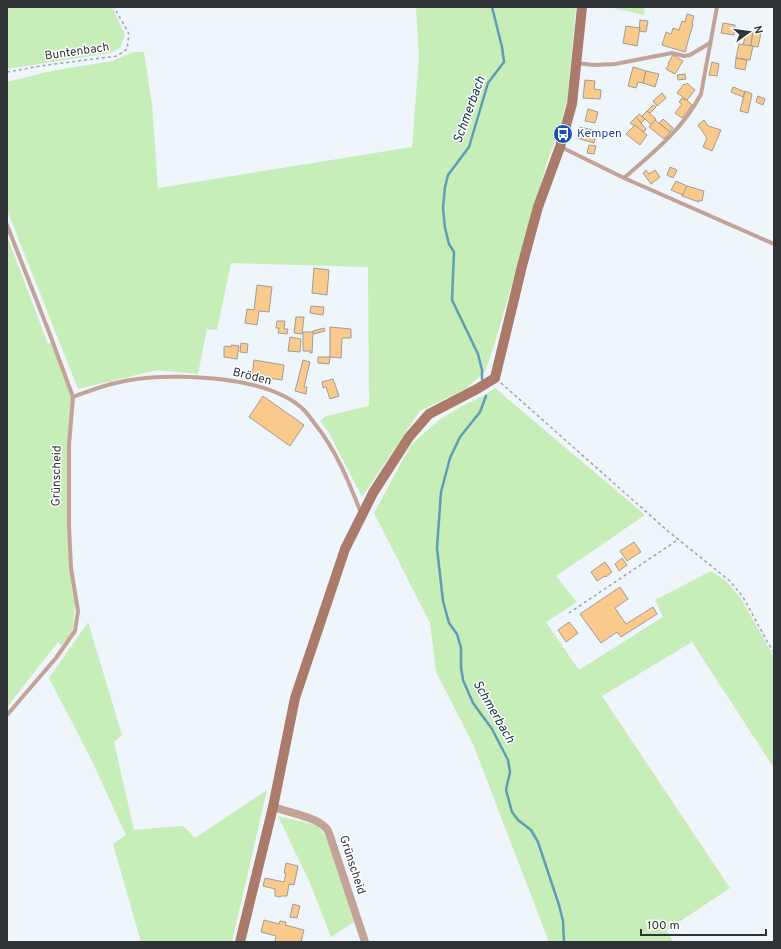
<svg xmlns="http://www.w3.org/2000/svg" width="781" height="949" font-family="Overpass,sans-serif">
<rect width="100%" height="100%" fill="#eef5fb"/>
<!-- green -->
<g fill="#c7edb9">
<path d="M7,7H112L125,35L120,48L110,53L7,69Z"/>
<path d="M416,7H576L567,100L558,134L548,159L496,339L485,372L465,389L420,411L362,497L328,431L320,421L326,416L369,406L368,267L231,263L217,330L207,329L198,374L157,370L78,389L7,210V82L51,71L112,61L133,52H144L152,104L158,188L412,147L419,57Z"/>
<path d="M609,7H645L644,15Z"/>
<path d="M7,236L48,344L52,342L71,395L70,559L76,598L73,628L70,636L61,645L58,642L7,707Z"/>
<path d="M495,388L645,515L556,576L577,602L546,622L579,670L663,617L655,600L711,571L726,581L740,597L774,657V768L692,642L602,696L730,888L667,930L673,942H549L473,744L436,672L430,623L374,513L411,445L439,420L462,406L483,396Z"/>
<path d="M88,622L122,735L114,742L134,830L183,826L195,838L267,790L232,942H141L113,844L126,835L91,759L49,678Z"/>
<path d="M278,816L316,825L326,836L354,922L331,937L310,883Z"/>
</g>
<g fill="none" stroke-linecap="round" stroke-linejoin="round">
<!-- stream -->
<g stroke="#609cb5" stroke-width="2.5">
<path d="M482,379V370L478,354L452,300L454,252L449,244L445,228L443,208L445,187L448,175L469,147L488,83L504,62L502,47L492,7"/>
<path d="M486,396L480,412L460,437L450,458L441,492L437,548L443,601L449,623L457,634L461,648V667L463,680L473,703L492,729L508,760L510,772L506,790L512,812L518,820L531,830L538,842L559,905L563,921L564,942"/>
</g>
</g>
<!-- building -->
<g fill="#fac98c" stroke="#a19c95">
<path d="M687,14L694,16L692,24H693L685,52L662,45L666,32L671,34L673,28L679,30L682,21L685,22Z"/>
<path d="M640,20L648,21L646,32L639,31Z"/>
<path d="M723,23L735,25L734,35L721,33Z"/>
<path d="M626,26L640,28L637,46L623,43Z"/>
<path d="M747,30L753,31L751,46L743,45Z"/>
<path d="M753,31L761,33L758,47L751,46Z"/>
<path d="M739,44L753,46L750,60L736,58Z"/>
<path d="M673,55L683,61L675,74L666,69L669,64L668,63Z"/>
<path d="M736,58L747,60L745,70L735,68Z"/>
<path d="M712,62L719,64L717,76L709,75Z"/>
<path d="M633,67L646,71L643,83L638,82L636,88L628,86Z"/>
<path d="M646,71L659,74L655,87L643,83Z"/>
<path d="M685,74L686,79L678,80L677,75Z"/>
<path d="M585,80L595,81L594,89L601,90L600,99L583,98Z"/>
<path d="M687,83L695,90L687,100L677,93L684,84L685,85Z"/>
<path d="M733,87L745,92L743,97L731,92Z"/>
<path d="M745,91L752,94L748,113L740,111Z"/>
<path d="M662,93L666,98L657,106L653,101Z"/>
<path d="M758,96L765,99L763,105L756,102Z"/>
<path d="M682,98L685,100L686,99L692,105L682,118L675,113L682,104L679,102Z"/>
<path d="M653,105L656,107L650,113L647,111Z"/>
<path d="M588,109L598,112L595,123L585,121Z"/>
<path d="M647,111L656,119L651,125L642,116Z"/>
<path d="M639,114L645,119L641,123L636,117Z"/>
<path d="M636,117L646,129L644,132L630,123Z"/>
<path d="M663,119L673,128L670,132L659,123Z"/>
<path d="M655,120L670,132L664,139L649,127Z"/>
<path d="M704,120L708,126L721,130L712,151L703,147L707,138L698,125Z"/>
<path d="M635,125L647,135L640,145L626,134Z"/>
<path d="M580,127L597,131L594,143L577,138Z"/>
<path d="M589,145L596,146L594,154L587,153Z"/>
<path d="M670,167L677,170L673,178L667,175Z"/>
<path d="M646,170L649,174L655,170L660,177L651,184L643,173Z"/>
<path d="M676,181L687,186L683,195L671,190Z"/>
<path d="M687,186L704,191L702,201L699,200V202L682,196Z"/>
<path d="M314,268L329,270L327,295L312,293Z"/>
<path d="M257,285L272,287L269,312L259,311L257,325L245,323L247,309L254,310Z"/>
<path d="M311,306L324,307L323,315L310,313Z"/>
<path d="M296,317H304L302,334L294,333Z"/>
<path d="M277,321H285L284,329H288L287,334L278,333L279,328H276Z"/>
<path d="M330,327L351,329V338H342L341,358L330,357Z"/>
<path d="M324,328L325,331L314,334L313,331Z"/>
<path d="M303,332H313L312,353H310V351H303Z"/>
<path d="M290,337L301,339L300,352L288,351Z"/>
<path d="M241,343L248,344L247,353L240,352Z"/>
<path d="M231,345L239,346L237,359L224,357V347L226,346L231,347Z"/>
<path d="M318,357H330L329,364L318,363Z"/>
<path d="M254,360L284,365L282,380L252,376Z"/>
<path d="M303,360L310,362L304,387H307L306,394L295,391Z"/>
<path d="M333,379L339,396L330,399L326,387L323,388L322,382Z"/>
<path d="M263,396L304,425L290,446L249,417Z"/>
<path d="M634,542L641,552L627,561L620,551Z"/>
<path d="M622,558L627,565L619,571L615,564Z"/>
<path d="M605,562L612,572L606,577L605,576L597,581L591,572Z"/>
<path d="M620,587L628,599L615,608L626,624L653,607L657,614L621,637L617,632L601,643L580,614Z"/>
<path d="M569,622L578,633L566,642L558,630Z"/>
<path d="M286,863L298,866L294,885L289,884L287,896H281L280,897L275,896V889L263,886L265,878L284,882L286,873H284Z"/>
<path d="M293,904L300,906L297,918L290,917Z"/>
<path d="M264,920L279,924L280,921L286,922L285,925L304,930L301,942H275L276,936L261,932Z"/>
</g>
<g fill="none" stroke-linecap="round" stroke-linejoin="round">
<!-- path -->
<g stroke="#9da3a7" stroke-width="1.5" stroke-dasharray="3 3" stroke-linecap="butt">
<path d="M7,72L47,65L117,56L127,49L129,34L114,7"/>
<path d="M501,383L669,532L730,581L743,597L768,643L774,652"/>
<path d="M569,613L679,539"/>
</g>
<!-- lane -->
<g stroke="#c3a297" stroke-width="4">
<path d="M576,63L594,65L615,64L672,53L684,56L690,55L710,43"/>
<path d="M561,147L624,178L774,244"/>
<path d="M624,178C653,153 683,129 701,94L717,7"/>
<path d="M7,225L49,332L73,397L69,445V526L71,568L78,611L75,631L56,658L7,715"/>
<path d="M73,397C87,392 101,386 116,383C164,371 267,374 304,410C308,414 311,419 315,424C336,450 349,482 361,513"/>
</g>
<!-- street -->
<path stroke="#c3a297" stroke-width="8" d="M273,807C288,812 316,817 326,828C328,830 329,833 330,836L365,942"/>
<!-- secondary -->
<path stroke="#aa7a6a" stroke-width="10" d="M240,942L273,807L295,698L345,549L373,493L409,437L429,414L477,389L495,378L522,266L538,207L560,147L572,104L582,7"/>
</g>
<!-- icons -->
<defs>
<g id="bus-disc" transform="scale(1)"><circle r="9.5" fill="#1a4fb4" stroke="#fff"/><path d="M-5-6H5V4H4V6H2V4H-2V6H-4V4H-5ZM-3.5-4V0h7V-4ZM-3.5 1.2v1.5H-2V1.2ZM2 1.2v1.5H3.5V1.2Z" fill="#fff"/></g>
</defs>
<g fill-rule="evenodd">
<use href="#bus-disc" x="563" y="134"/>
</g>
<g text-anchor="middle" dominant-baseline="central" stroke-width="3" stroke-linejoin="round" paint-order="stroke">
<!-- street labels -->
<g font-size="12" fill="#313436" stroke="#fff">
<text transform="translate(77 52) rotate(-8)">Buntenbach</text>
<text transform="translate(252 377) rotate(14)">Bröden</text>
<text transform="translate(57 476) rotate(-89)">Grünscheid</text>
<text transform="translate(352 865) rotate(72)">Grünscheid</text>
</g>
<!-- transit labels -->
<g font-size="12" fill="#164399" stroke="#fff" text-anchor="start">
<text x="577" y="134">Kempen</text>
</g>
<!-- water labels -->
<g font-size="13" font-style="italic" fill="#0d3543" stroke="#fff">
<text transform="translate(470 110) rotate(-70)">Schmerbach</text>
<text transform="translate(493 712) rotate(60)">Schmerbach</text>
</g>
</g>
<!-- border -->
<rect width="781" height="949" fill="none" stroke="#313436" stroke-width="16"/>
<!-- north arrow -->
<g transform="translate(749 32) rotate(76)" stroke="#ffffff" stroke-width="3" paint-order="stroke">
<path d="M0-3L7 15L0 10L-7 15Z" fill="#313436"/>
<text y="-6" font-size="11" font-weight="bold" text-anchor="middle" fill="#313436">N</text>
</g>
<!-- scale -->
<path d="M641 929v6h125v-6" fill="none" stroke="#313436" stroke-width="2"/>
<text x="647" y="929" font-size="12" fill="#313436" stroke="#ffffff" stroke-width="3" paint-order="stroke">100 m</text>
</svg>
